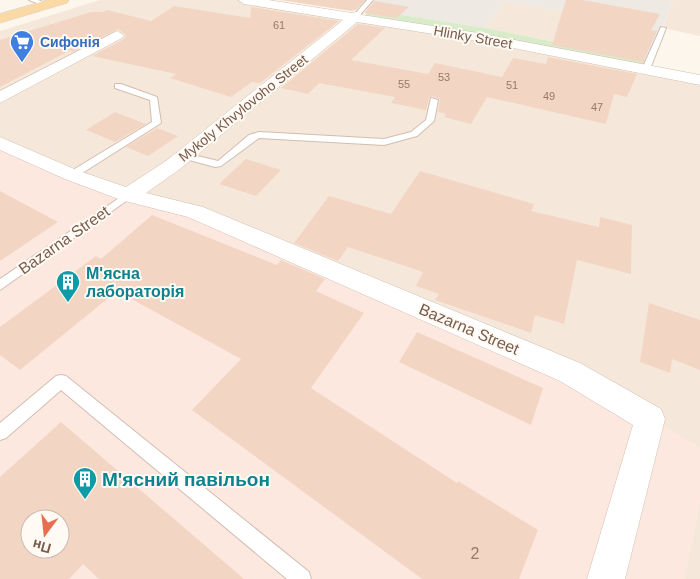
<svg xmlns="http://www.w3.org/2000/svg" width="700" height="579" font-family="Arial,sans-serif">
<rect width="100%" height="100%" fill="#fdf6ec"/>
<!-- residential -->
<g fill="#f5e8da">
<path d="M100,0H244L700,80V448L570,372L160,202L0,143V31Z"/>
<path d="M673,0H700V36L663,28Z"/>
<path d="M505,1L593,17L582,47L485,28Z"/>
<path d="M700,500V579H684Z"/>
</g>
<!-- commercial -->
<path fill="#fde8e0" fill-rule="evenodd" d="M0,143L160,202L570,372L700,448V500L684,579H0ZM30,519H60V549H30Z"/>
<!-- industrial -->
<path fill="#efe9e4" d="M344,0H673L650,61L582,47L592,17L505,1L485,28L370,10L360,6V3Z"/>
<!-- green -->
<path fill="#d8ecc9" d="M370,10L485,28L650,61L647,67L364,16Z"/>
<!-- building -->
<g fill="#f3d5c3" fill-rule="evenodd">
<path d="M280,0H365L356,10L352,11Z"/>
<path d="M566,0H582L660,14L651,30L657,31L643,62L552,45Z"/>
<path d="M375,1L409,7L396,18L364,13Z"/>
<path d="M174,6L250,18L251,7L339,21L260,83L252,82L231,97L170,78L176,74L92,56L124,39L126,35L118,29L73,52L69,51L0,87V40L91,12H103L107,10L151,21Z"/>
<path d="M358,24L385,28L351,60L428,74L435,63L502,77L513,58L546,64L548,57L637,74L627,97L614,94L606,124L487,97L471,124L444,117L446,114L438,112L440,99L432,96L429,98L426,110L391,103L395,97L319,83L308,94L281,88Z"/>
<path d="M115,112L146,124L115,142L86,130Z"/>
<path d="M157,128L178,136L148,156L126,147Z"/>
<path d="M246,159L281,170L256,196L219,184Z"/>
<path d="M420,171L534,204L531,211L599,227L600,217L632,225L631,274L577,260L564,324L535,315L531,333L435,300L439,294L416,286L423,272L348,247L338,261L294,243L329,196L391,214Z"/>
<path d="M0,191L58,222L0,261Z"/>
<path d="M152,215L277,265L281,260L325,279L316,291L364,313L311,388L457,483L458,481L538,530L519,579H422L192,410L241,359L117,291L20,370L0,355V327L96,256L101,259Z"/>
<path d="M649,303L700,320V370L672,359L670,373L640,362Z"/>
<path d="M417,332L543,388L531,425L399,362Z"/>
<path d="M61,422L244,579H99L83,564L69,579H0V477ZM30,519H60V549H30Z"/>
</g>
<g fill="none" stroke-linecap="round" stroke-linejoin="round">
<!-- service casing -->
<g stroke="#d1beb0" stroke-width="2">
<g id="service">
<path d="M29,0H38L50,5L47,7Z"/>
<path d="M367,0H373L358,17H354V15Z"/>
<path d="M661,27L666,28L650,69L643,71L642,69Z"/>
<path d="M115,84H121L157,97L161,123L76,177H68V173L152,122L150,100L115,88Z"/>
<path d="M431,98L438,100L434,121L417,136L384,145L259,138L221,166L215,167L182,158L180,156L185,153L218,161L249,135L259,132L384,139L411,132L426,120Z"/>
<path d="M128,192L133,195L132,197L0,290V279Z"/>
<path d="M61,375L66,376L309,572L311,579H287L61,390L6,438L0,440V423L56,376Z"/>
</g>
</g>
<!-- minor casing -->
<g stroke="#d1beb0" stroke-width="1">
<g id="minor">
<path d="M238,0H268L352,13L356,12L362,15L478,33L700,75V85L478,41L357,22L180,169L146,193L203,207L580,363L661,409L665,419L625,579H587L633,425L560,381L188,217L121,200L65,179L0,150V137L79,171L126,187L166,161L343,20L244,4Z"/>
<path d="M117,31L124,35L122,38L0,103V91Z"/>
</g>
</g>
<!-- primary casing -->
<g stroke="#dad1cd" stroke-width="1">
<path id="primary" d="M48,0H69L67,3L0,23V14Z"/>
</g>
<!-- service -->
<use href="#service" fill="#fff" fill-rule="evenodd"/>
<!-- minor -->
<use href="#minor" fill="#fff" fill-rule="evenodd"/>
<!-- primary -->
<use href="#primary" fill="#fbd9a5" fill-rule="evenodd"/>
</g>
<!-- icons -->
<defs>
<g id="supermarket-pin" transform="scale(1.25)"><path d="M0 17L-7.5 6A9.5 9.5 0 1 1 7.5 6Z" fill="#3f7fe0" stroke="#fffaf3"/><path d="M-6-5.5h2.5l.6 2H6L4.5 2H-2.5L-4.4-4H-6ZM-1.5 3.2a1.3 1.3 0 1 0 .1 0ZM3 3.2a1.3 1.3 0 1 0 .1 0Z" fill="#fff"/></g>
<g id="building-pin" transform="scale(1.25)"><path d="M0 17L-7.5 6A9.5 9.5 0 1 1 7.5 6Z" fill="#0f9aa8" stroke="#fffaf3"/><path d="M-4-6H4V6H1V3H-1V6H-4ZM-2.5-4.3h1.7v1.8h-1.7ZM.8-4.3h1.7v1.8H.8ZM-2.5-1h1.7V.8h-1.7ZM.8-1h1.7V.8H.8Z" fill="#fff"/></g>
</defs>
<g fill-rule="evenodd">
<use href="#supermarket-pin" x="22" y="42"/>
<use href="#building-pin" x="68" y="282"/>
<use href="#building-pin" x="85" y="479"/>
</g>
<g text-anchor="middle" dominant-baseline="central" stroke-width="4" stroke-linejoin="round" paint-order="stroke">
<!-- far-number labels -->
<g font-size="11" fill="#987a6a">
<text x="279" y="25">61</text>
<text x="444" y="77">53</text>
<text x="404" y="84">55</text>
<text x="512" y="85">51</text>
<text x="549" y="96">49</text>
<text x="597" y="107">47</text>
</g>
<!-- far-street labels -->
<g font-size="14" fill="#7a5c4d" stroke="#fffaf3">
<text transform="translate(473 37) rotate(10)">Hlinky Street</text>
<text transform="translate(243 108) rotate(-39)">Mykoly Khvylovoho Street</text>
</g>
<!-- far-shop labels -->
<g font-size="14" font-weight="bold" fill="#366cbe" stroke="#fffaf3" text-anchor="start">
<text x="40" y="42">Сифонія</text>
</g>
<!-- street labels -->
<g font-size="16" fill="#7a5c4d" stroke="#fffaf3">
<text transform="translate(64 240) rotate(-35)">Bazarna Street</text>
<text transform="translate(469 329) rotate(23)">Bazarna Street</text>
</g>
<!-- culture labels -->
<g font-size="16" font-weight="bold" fill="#0d838f" stroke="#fffaf3" text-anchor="start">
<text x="86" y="273">М'ясна<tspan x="86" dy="18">лабораторія</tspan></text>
</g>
<!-- near-number labels -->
<g font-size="16" fill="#987a6a">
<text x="475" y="553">2</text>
</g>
<!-- near-culture labels -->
<g font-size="19" font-weight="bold" fill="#0d838f" stroke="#fffaf3" text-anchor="start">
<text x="102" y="479">М'ясний павільон</text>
</g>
</g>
<!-- north arrow -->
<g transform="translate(45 534) rotate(195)"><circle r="24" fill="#fffaf3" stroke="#cabbb1"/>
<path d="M0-4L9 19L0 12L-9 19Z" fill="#e76f51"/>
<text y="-8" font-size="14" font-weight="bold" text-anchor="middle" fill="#7a5c4d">Пн</text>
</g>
</svg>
